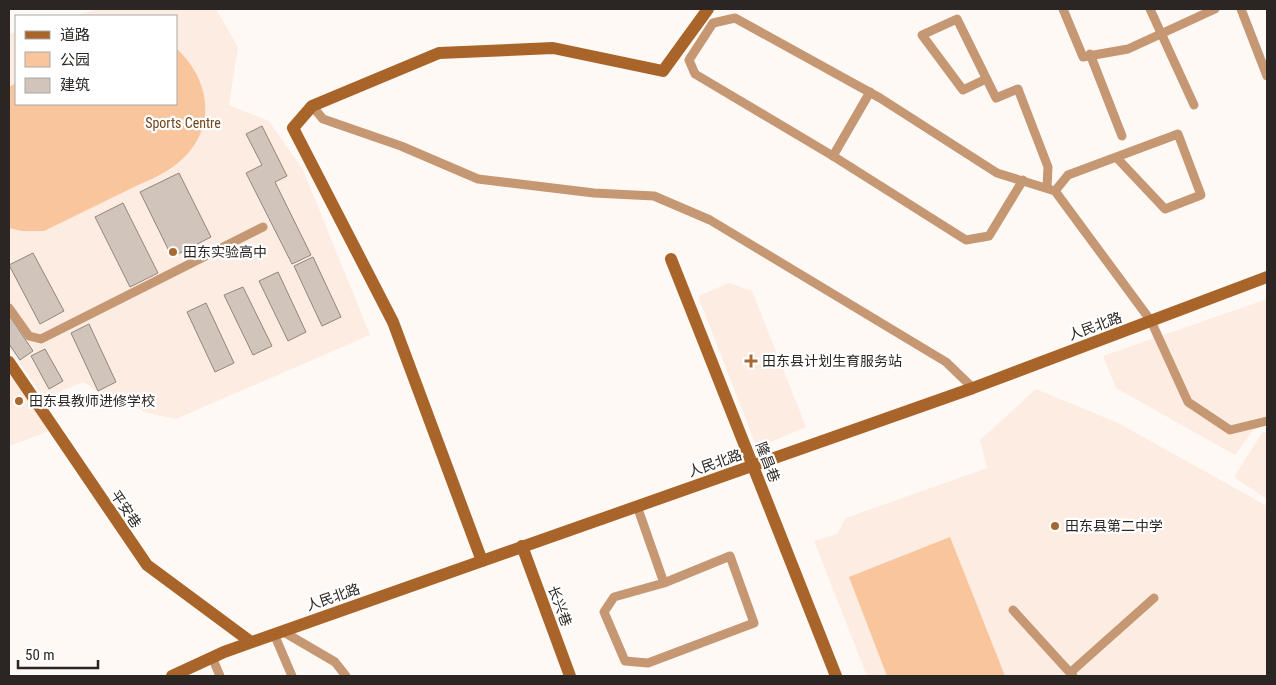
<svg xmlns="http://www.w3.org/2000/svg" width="1276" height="685" font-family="'Roboto Condensed','Noto Sans SC',sans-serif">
<rect width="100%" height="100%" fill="#fff9f6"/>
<!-- built -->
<g fill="#fcece1">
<path d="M100,9H216L238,47L229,105L269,121L303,170L370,335L176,419L144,412L120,392L106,398L84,382L44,398L9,348V34L16,31V104H176V16H71Z"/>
<path d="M729,283L752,291L806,427L757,448L698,296Z"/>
<path d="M1267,299V424L1253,430L1235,455L1116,388L1103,356Z"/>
<path d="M9,371L49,431L9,446Z"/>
<path d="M1036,389L1118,423L1267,506V676H867L814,541L837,534L846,518L987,468L980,440Z"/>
<path d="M1267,431V499L1234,477L1262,433Z"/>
</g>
<!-- green -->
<g fill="#f9c59d">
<path d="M176,48C213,82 218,134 174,166C161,176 144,182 130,189C101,203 73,217 44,231H22L9,228V87L16,83V104H176Z"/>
<path d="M950,537L1005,676H887L849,577Z"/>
</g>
<!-- building -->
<g fill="#d1c4bb" stroke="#91857c">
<path d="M262,126L287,176L275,182L311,255L292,264L246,173L262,165L246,134Z"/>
<path d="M179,173L211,237L172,257L140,192Z"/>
<path d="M123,203L158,273L130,287L95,217Z"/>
<path d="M33,253L64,311L40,324L9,265Z"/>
<path d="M313,257L341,317L322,326L294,266Z"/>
<path d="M278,272L306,332L288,341L259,281Z"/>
<path d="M243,287L272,346L253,355L224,295Z"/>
<path d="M206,303L234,363L215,372L187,312Z"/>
<path d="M9,315L33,351L20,360L9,344Z"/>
<path d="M89,324L116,382L98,391L71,333Z"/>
<path d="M45,349L63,381L49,389L31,356Z"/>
</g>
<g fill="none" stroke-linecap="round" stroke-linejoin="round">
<!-- street -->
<g stroke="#c69773" stroke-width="9">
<path d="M1063,9L1083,57L1128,49L1215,9"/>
<path d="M1150,9L1194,105"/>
<path d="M1241,9L1267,76"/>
<path d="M1090,54L1122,136"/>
<path d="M986,79L963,90L922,35L957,19L996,98L1018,89L1048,167L1047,187"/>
<path d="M312,106L323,119L401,146L478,179L594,193L654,196L710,220L946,362L973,388"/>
<path d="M833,156L870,92"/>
<path d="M1023,180L989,236L966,240L833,156L695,74L689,60L713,23L735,18L880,98L997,173L1055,191L1151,321L1188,402L1230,430L1267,421"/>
<path d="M1055,191L1068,175L1178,134L1201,195L1165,209L1116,157"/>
<path d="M9,308L29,336L41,339L263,227"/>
<path d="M637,506L664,583L730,556L754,623L648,663L625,661L604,612L614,597L664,583"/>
<path d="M1013,610L1073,676"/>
<path d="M282,631L335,662L346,676"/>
<path d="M274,634L292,676"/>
<path d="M212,657L220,676"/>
<path d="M1071,672L1154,598"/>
</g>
<!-- secondary -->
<g stroke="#a96529" stroke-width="12">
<path d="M671,259L836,676"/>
<path d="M9,362L147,565L251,642"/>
<path d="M522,546L570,676"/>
<path d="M482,561L393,322L293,128L312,106L439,53L553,48L663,71L708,9"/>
<path d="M172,676L224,652L973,388L1267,277"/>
</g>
</g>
<!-- markers -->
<g fill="#a86831" stroke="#fff" stroke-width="2">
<circle cx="173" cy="252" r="5"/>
<path d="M748.5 353.5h5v5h5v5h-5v5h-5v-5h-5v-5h5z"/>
<circle cx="19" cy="401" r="5"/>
<circle cx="1055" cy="526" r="5"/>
</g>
<g text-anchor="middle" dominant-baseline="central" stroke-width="4.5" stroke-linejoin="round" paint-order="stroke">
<!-- park labels -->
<g font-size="14" fill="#72451d" stroke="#fff">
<text x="183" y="123">Sports Centre</text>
</g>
<!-- poi labels -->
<g font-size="14" fill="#2b2623" stroke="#fff" text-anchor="start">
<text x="183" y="252">田东实验高中</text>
<text x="762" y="361">田东县计划生育服务站</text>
<text x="29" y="401">田东县教师进修学校</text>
<text x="1065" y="526">田东县第二中学</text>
</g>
<!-- street labels -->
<g font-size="14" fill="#2b2623" stroke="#fff">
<text transform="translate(1095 326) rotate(-20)">人民北路</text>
<text transform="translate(768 462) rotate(69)">隆昌巷</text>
<text transform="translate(715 463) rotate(-19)">人民北路</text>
<text transform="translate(126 509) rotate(56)">平安巷</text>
<text transform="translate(333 597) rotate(-19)">人民北路</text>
<text transform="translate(560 606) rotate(70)">长兴巷</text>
</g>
</g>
<!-- border -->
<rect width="1276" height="685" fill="none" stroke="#2b2623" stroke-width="20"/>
<!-- legend -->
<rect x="15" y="15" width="162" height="90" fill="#ffffff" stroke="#aaa8a7"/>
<rect x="25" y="31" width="25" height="8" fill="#a96529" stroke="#aaa8a7"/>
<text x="60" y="40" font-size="15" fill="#2b2623">道路</text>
<rect x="25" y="52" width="25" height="15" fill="#f9c59d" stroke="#aaa8a7"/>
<text x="60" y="65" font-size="15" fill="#2b2623">公园</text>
<rect x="25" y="78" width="25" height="15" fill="#d1c4bb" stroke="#aaa8a7"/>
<text x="60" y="90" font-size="15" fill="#2b2623">建筑</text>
<!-- scale -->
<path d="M18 660v8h80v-8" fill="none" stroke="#2b2623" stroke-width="2.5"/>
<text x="25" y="660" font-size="15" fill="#2b2623" stroke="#ffffff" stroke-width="4" paint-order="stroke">50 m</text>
</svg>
